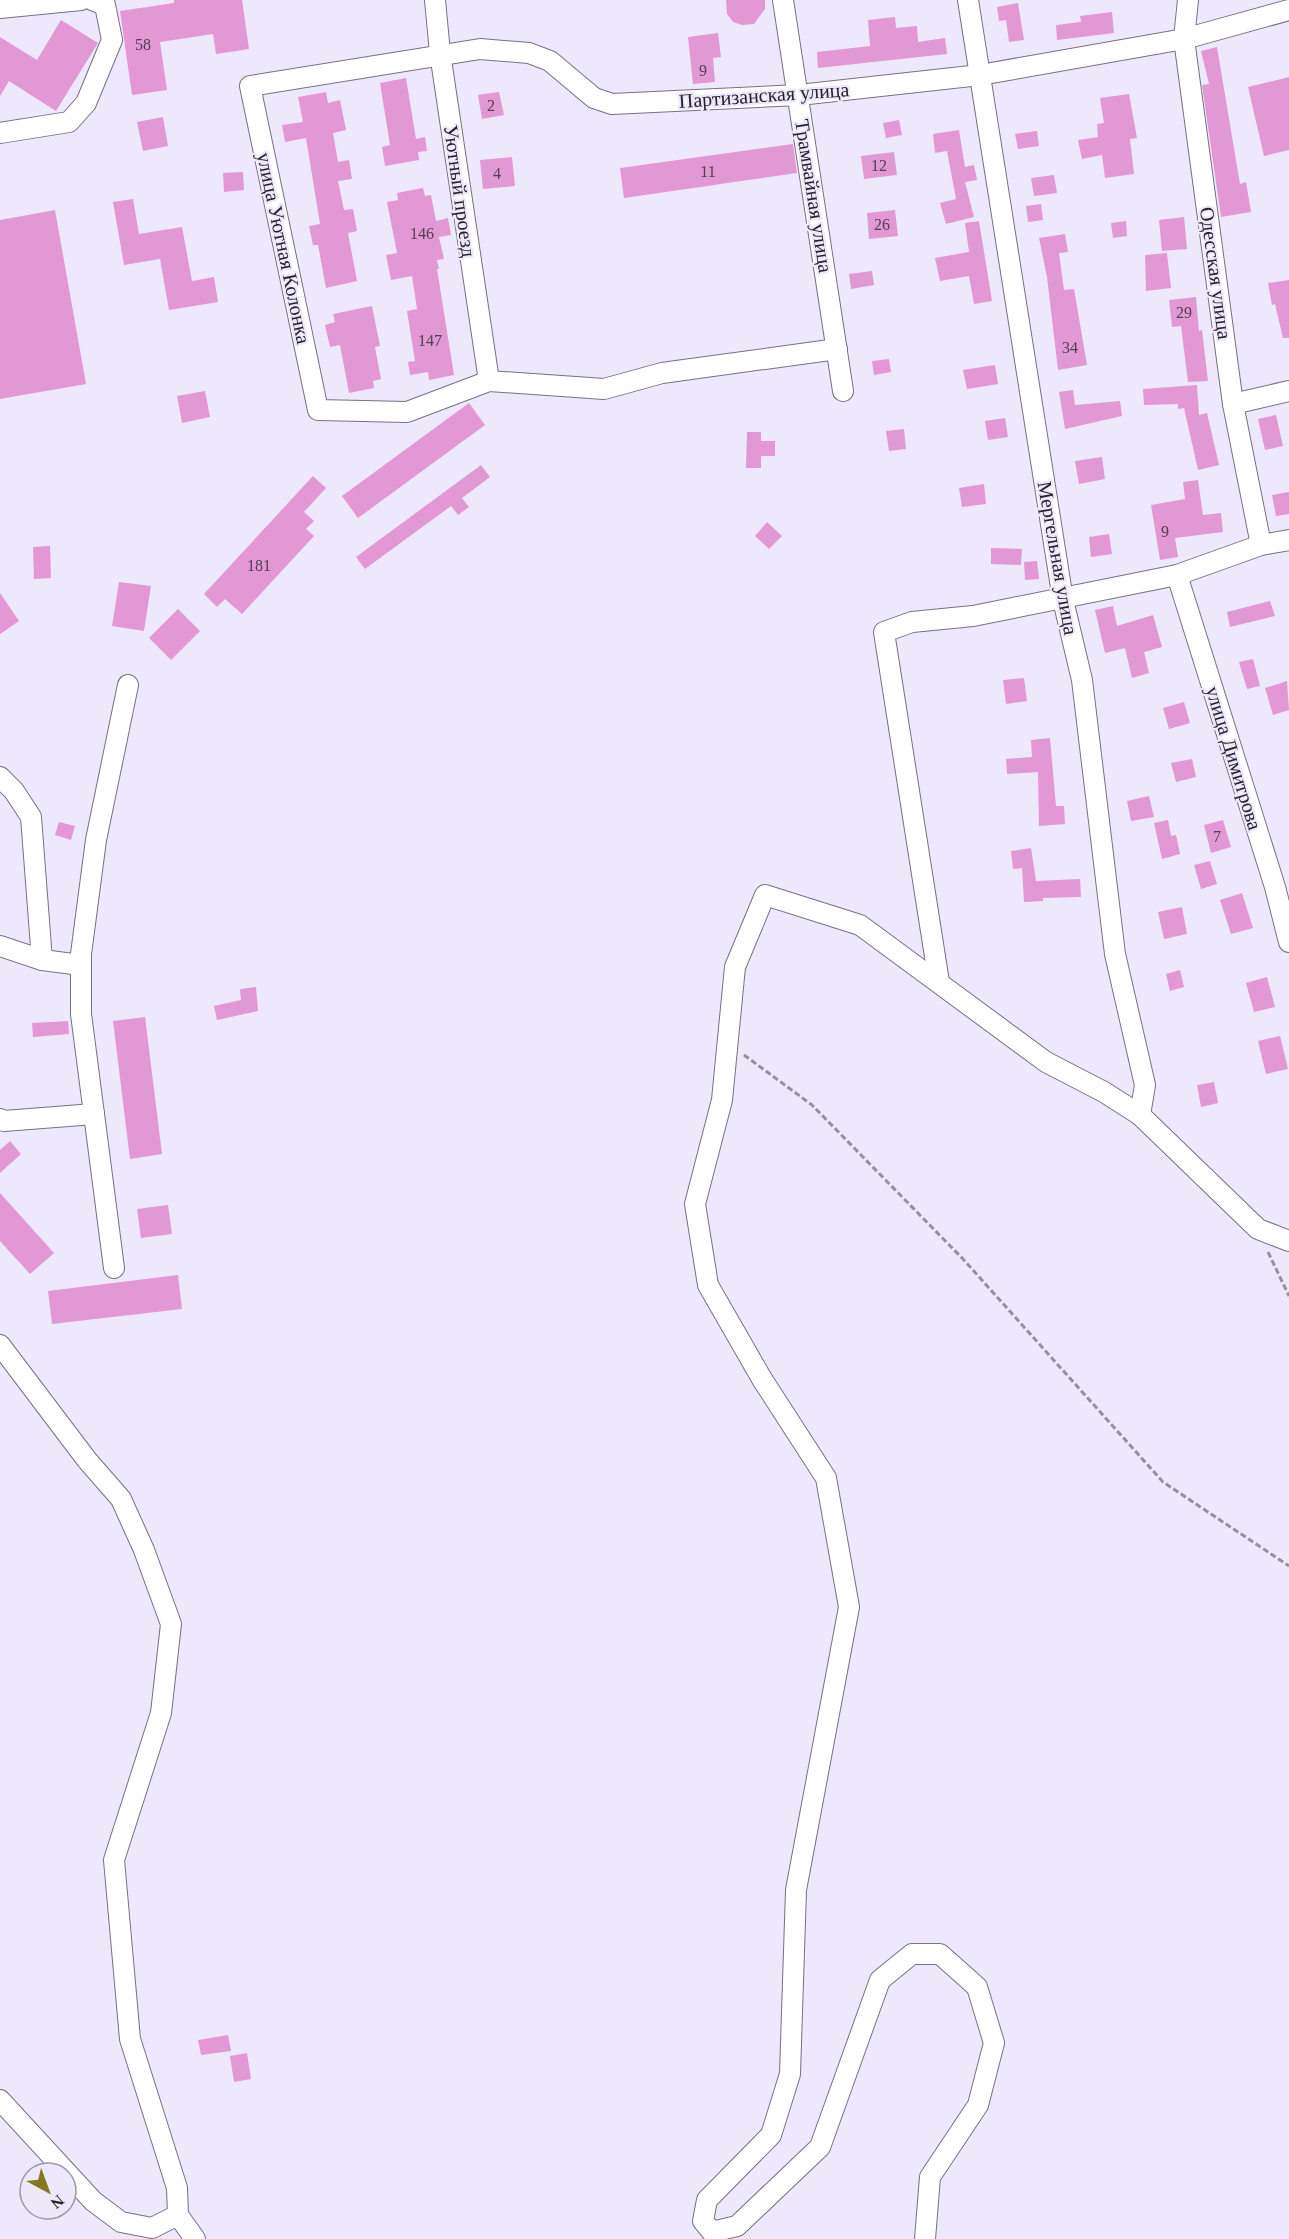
<svg xmlns="http://www.w3.org/2000/svg" width="1289" height="2239" font-family="Georgia,serif">
<rect width="100%" height="100%" fill="#eee8fc"/>
<!-- building -->
<g fill="#e198d5">
<path d="M174,0H242L249,49L216,54L213,34L160,42L167,90L132,95L120,11L174,3Z"/>
<path d="M726,0H765V9L754,24L742,25L733,22L727,14Z"/>
<path d="M1018,3L1024,40L1009,42L1006,20L999,21L997,7Z"/>
<path d="M1112,12L1114,33L1057,40L1056,25L1081,22L1080,16Z"/>
<path d="M895,17L896,28L917,26L918,42L945,38L947,54L818,68L817,52L870,46L868,20Z"/>
<path d="M61,20L98,43L56,111L9,81L0,96V37L37,60Z"/>
<path d="M718,33L721,57L713,58L715,82L693,84L688,37Z"/>
<path d="M1217,47L1240,184L1246,182L1251,212L1221,217L1202,85L1209,84L1201,51Z"/>
<path d="M1289,77V150L1264,156L1248,87Z"/>
<path d="M406,78L416,139L425,137L427,151L418,152L419,160L385,166L382,147L390,145L380,83Z"/>
<path d="M326,92L328,103L340,100L346,130L333,133L338,162L349,160L352,179L338,181L344,210L353,209L357,231L348,233L357,281L326,288L318,245H313L309,226L320,224L306,138L285,142L282,125L303,122L298,97Z"/>
<path d="M499,92L504,115L482,119L478,95Z"/>
<path d="M1129,94L1137,138L1130,139L1134,174L1105,178L1102,155L1082,159L1078,140L1098,137L1097,124L1104,123L1100,98Z"/>
<path d="M163,117L168,146L143,151L137,122Z"/>
<path d="M899,120L902,135L886,138L883,123Z"/>
<path d="M959,130L965,167L974,165L977,180L965,182L974,217L946,224L940,203L956,199L947,151L935,153L933,134Z"/>
<path d="M1037,131L1039,146L1018,149L1015,134Z"/>
<path d="M793,144L797,173L624,198L620,168Z"/>
<path d="M894,152L897,175L864,179L861,156Z"/>
<path d="M512,157L515,186L483,189L480,160Z"/>
<path d="M243,172L244,190L224,192L223,173Z"/>
<path d="M1054,175L1057,193L1034,196L1031,178Z"/>
<path d="M423,188L425,196L431,195L436,221L448,218L451,235L439,237L444,259L437,260L439,269H437L454,375L429,380L428,372L410,375L408,362L415,361L407,311L417,309L412,276L391,280L386,255L397,253L387,202L398,200L397,193Z"/>
<path d="M133,199L139,234L182,227L192,281L214,277L218,302L169,310L160,259L124,265L113,202Z"/>
<path d="M1041,204L1043,220L1028,222L1026,206Z"/>
<path d="M55,210L86,384L0,399V220Z"/>
<path d="M895,210L898,236L869,239L867,213Z"/>
<path d="M1184,217L1187,249L1162,251L1159,220Z"/>
<path d="M979,221L992,301L974,304L969,276L940,281L935,258L969,252L965,223Z"/>
<path d="M1126,221L1127,236L1113,238L1111,223Z"/>
<path d="M1065,234L1068,252L1059,253L1064,290L1074,289L1087,365L1058,370L1047,277L1039,238Z"/>
<path d="M1167,253L1171,288L1146,291L1145,255Z"/>
<path d="M872,271L874,285L851,289L849,274Z"/>
<path d="M1289,280V338H1283L1275,304L1272,305L1268,283Z"/>
<path d="M1196,297L1199,331L1202,330L1208,381L1188,382L1181,326L1172,327L1169,300Z"/>
<path d="M372,306L380,346L375,347L381,379L373,381L374,388L349,393L340,345L330,347L325,325L335,322L333,314Z"/>
<path d="M889,359L891,372L874,375L872,361Z"/>
<path d="M995,365L998,384L967,389L963,370Z"/>
<path d="M1197,385L1199,415L1207,413L1219,465L1198,470L1184,408L1178,409V404L1144,405L1143,389Z"/>
<path d="M1073,390L1075,405L1120,401L1122,416L1065,429L1059,392Z"/>
<path d="M205,391L210,417L182,423L177,396Z"/>
<path d="M469,403L485,425L358,518L342,496Z"/>
<path d="M1276,415L1283,446L1265,450L1258,419Z"/>
<path d="M1005,418L1008,437L988,440L985,421Z"/>
<path d="M904,429L906,449L889,451L886,431Z"/>
<path d="M747,432H761V441H775V456H761V468H746Z"/>
<path d="M1102,457L1105,479L1079,484L1075,461Z"/>
<path d="M481,465L490,477L462,498L469,507L458,515L451,506L365,569L356,557Z"/>
<path d="M313,476L326,488L304,512L314,521L306,529L314,536L242,614L225,599L217,607L204,594Z"/>
<path d="M1198,480L1203,515L1221,513L1223,532L1175,538L1178,557L1160,560L1151,505L1185,499L1183,482Z"/>
<path d="M984,484L986,504L962,507L959,488Z"/>
<path d="M1289,492V514L1276,516L1272,495Z"/>
<path d="M767,522L782,536L769,549L755,536Z"/>
<path d="M1109,534L1112,554L1091,557L1089,537Z"/>
<path d="M50,546L51,578L34,579L33,547Z"/>
<path d="M991,548L1022,549L1021,565L991,564Z"/>
<path d="M1037,561L1039,579L1025,580L1024,562Z"/>
<path d="M119,582L151,586L144,631L112,626Z"/>
<path d="M0,593L19,621L0,634Z"/>
<path d="M1270,601L1275,616L1230,627L1227,612Z"/>
<path d="M1113,606L1117,626L1153,615L1162,647L1144,652L1149,673L1132,678L1125,648L1105,653L1095,610Z"/>
<path d="M178,609L200,631L171,660L149,638Z"/>
<path d="M1253,659L1260,686L1247,689L1239,662Z"/>
<path d="M1024,678L1027,701L1006,704L1003,680Z"/>
<path d="M1287,681L1289,710L1273,715L1265,688Z"/>
<path d="M1184,702L1190,723L1169,729L1163,708Z"/>
<path d="M1050,738L1056,806H1064L1065,824L1039,826L1038,772L1007,774L1006,759L1032,757L1031,740Z"/>
<path d="M1192,759L1196,777L1176,782L1171,763Z"/>
<path d="M1149,796L1154,817L1131,821L1127,801Z"/>
<path d="M1168,820L1171,836L1176,835L1180,854L1162,859L1154,823Z"/>
<path d="M1223,820L1231,847L1211,853L1204,825Z"/>
<path d="M59,822L75,826L71,840L55,835Z"/>
<path d="M1031,848L1036,881L1080,879L1081,897L1043,898V901L1024,902L1022,868L1013,869L1011,851Z"/>
<path d="M1210,861L1217,884L1201,889L1194,865Z"/>
<path d="M1242,893L1253,928L1231,934L1220,900Z"/>
<path d="M1182,907L1187,934L1164,939L1158,912Z"/>
<path d="M1180,970L1184,987L1170,991L1166,974Z"/>
<path d="M1267,977L1275,1007L1254,1012L1246,983Z"/>
<path d="M256,987L258,1011L217,1020L214,1006L241,1000L240,989Z"/>
<path d="M145,1017L162,1154L130,1159L113,1021Z"/>
<path d="M68,1021L69,1034L33,1037L32,1023Z"/>
<path d="M1280,1036L1288,1069L1266,1074L1258,1041Z"/>
<path d="M1214,1082L1218,1103L1201,1107L1197,1085Z"/>
<path d="M10,1141L21,1154L0,1173V1150Z"/>
<path d="M0,1193L54,1253L30,1274L0,1241Z"/>
<path d="M168,1205L172,1234L141,1238L137,1209Z"/>
<path d="M178,1275L182,1309L52,1324L48,1291Z"/>
<path d="M228,2035L231,2051L201,2055L198,2040Z"/>
<path d="M247,2053L251,2079L234,2082L230,2056Z"/>
</g>
<g fill="none" stroke-linecap="round" stroke-linejoin="round">
<!-- minor casing -->
<g stroke="#777182" stroke-width="22">
<g id="minor">
<path d="M435,0L440,53L489,381"/>
<path d="M783,0L843,391"/>
<path d="M968,0L1063,600L1082,680L1115,954L1145,1085L1140,1115"/>
<path d="M1188,0L1184,39L1233,404L1261,545"/>
<path d="M0,8L81,0"/>
<path d="M0,133L69,122L86,103L112,40L105,5L92,0"/>
<path d="M837,349L662,373L604,389L489,381L407,412L318,410L250,86L480,49L529,53L550,61L594,98L612,104L799,95L980,75L1184,39L1289,10"/>
<path d="M1233,404L1289,391"/>
<path d="M1177,575L1275,887L1289,942"/>
<path d="M0,777L14,791L31,817L42,960"/>
<path d="M0,946L42,960L81,965"/>
<path d="M939,982L884,632L912,622L973,616L1177,575L1261,545L1289,540"/>
<path d="M0,1119L4,1121L94,1114"/>
<path d="M114,1268L81,1014V954L96,840L128,685"/>
<path d="M0,1345L87,1460L121,1499L144,1550L171,1624L161,1713L114,1860L130,2039L177,2188L178,2215L195,2239"/>
<path d="M0,2100L93,2201L121,2222L152,2228L178,2215"/>
<path d="M925,2239L930,2177L978,2105L994,2043L977,1987L940,1954H912L880,1980L820,2147L737,2226L712,2232L703,2221L707,2200L771,2135L790,2074L796,1890L849,1607L826,1478L762,1379L708,1285L695,1204L722,1100L735,967L765,895L860,925L1046,1062L1104,1092L1140,1115L1258,1229L1289,1241"/>
</g>
</g>
<!-- path -->
<g stroke="#95909e" stroke-width="3" stroke-dasharray="6 3" stroke-linecap="butt">
<path d="M744,1055L812,1105L963,1259L1163,1482L1289,1566"/>
<path d="M1268,1252L1289,1296"/>
</g>
<!-- minor -->
<use href="#minor" stroke="#fff" stroke-width="20"/>
</g>
<g text-anchor="middle" dominant-baseline="central" stroke-width="4.5" stroke-linejoin="round" paint-order="stroke">
<!-- number labels -->
<g font-size="16" fill="#534053">
<text x="143" y="44">58</text>
<text x="703" y="70">9</text>
<text x="491" y="105">2</text>
<text x="879" y="165">12</text>
<text x="708" y="171">11</text>
<text x="497" y="173">4</text>
<text x="882" y="224">26</text>
<text x="422" y="233">146</text>
<text x="1184" y="312">29</text>
<text x="430" y="340">147</text>
<text x="1070" y="347">34</text>
<text x="1165" y="531">9</text>
<text x="259" y="565">181</text>
<text x="1217" y="836">7</text>
</g>
<!-- street labels -->
<g font-size="20" fill="#242228" stroke="#eee8fc">
<text transform="translate(764 95) rotate(-4)">Партизанская улица</text>
<text transform="translate(460 191) rotate(82)">Уютный проезд</text>
<text transform="translate(814 196) rotate(81)">Трамвайная улица</text>
<text transform="translate(284 248) rotate(78)">улица Уютная Колонка</text>
<text transform="translate(1216 273) rotate(82)">Одесская улица</text>
<text transform="translate(1058 558) rotate(80)">Мергельная улица</text>
<text transform="translate(1234 758) rotate(73)">улица Димитрова</text>
</g>
</g>
<!-- north arrow -->
<g transform="translate(48 2191) rotate(139)"><circle r="28" fill="#eee8fc" stroke="#9d99a7" stroke-width="1.5"/>
<path d="M0-4.5L10 22L0 15L-10 22Z" fill="#84791e"/>
<text y="-9" font-size="16" font-weight="bold" text-anchor="middle" fill="#242228">N</text>
</g>
</svg>
